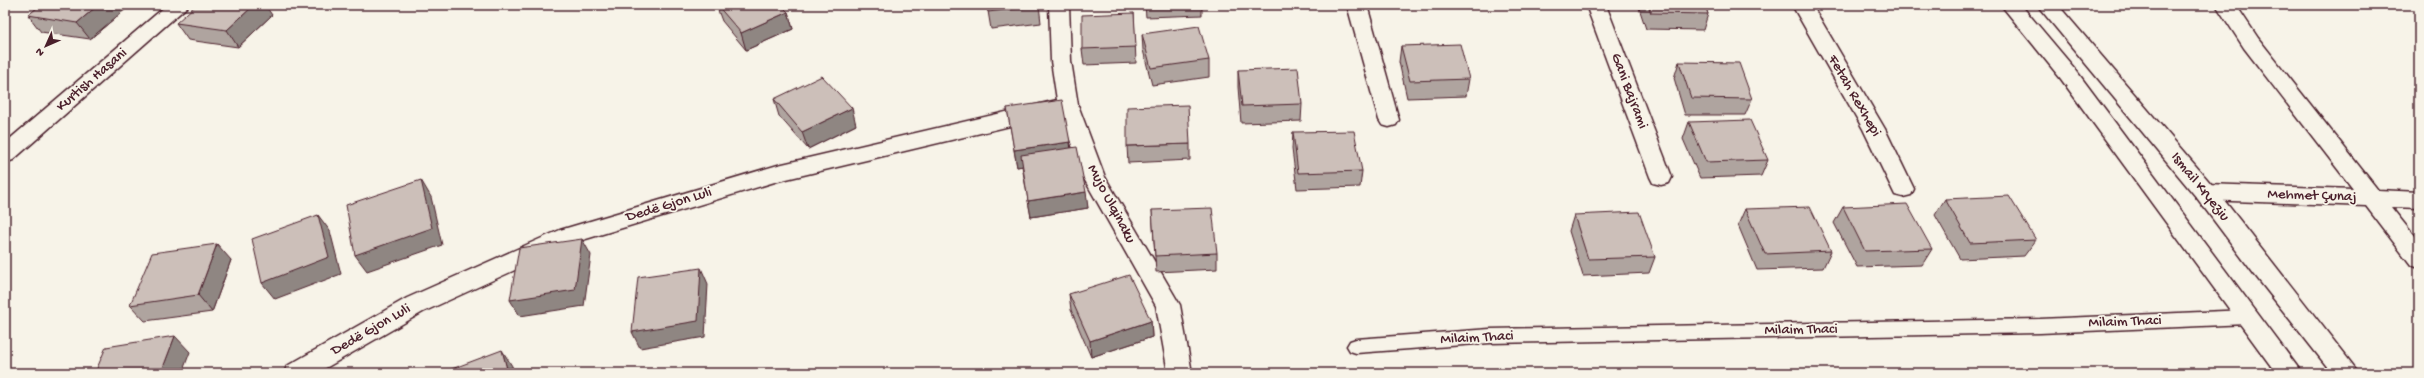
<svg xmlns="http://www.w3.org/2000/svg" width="2424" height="378" font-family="'Gochi Hand',sans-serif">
<rect width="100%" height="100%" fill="#f7f3e8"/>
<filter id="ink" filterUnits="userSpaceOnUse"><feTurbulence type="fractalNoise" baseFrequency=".025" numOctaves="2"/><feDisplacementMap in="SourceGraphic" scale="8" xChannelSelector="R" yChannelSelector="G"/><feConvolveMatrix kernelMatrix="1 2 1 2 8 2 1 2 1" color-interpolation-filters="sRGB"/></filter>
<g filter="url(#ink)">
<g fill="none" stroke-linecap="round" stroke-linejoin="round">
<!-- lane casing -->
<g stroke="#4a1f2b" stroke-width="3">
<path id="lane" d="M2247,310L2253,312L2256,317L2253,322L2247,324L2040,333L1490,343L1356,353L1350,351L1347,346L1350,341L1356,339L1490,329L2040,319Z"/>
</g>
<!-- street casing -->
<g stroke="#4a1f2b" stroke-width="3">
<g id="street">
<path d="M167,5H189L13,160L5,163V143Z"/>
<path d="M1049,5H1069L1071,61L1078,105L1105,177L1180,305L1192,373H1168L1156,306L1083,177L1061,114L778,181L576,242L423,312L317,373H284L287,366L407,298L560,230L778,165L1057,100L1051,61Z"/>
<path d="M1347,5H1367L1399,120L1396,125L1389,127L1382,125L1379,120Z"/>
<path d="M1586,5H1606L1672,177L1669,183L1661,185L1653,183L1650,177Z"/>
<path d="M1792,5H1812L1885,129L1914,189L1911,195L1903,197L1895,195L1863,129Z"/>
<path d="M2216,5H2236L2258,38L2378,190L2419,192V208L2391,207L2419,242V268L2411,265L2366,206L2205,200L2197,198L2194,192L2197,186L2205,184L2353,189L2244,48Z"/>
</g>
</g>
<!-- secondary casing -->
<g stroke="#4a1f2b" stroke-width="3">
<g id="secondary">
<path d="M2001,5H2021L2075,69L2302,373H2276L2061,79Z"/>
<path d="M2037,5H2058L2213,186L2359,373H2332L2254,274L2197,198Z"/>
</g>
</g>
<!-- lane -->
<use href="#lane" fill="#f7f3e8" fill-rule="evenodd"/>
<!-- street -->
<use href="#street" fill="#f7f3e8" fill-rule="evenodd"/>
<!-- secondary -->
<use href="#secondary" fill="#f7f3e8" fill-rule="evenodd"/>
</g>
<!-- wall -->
<g fill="#afa49f" stroke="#4a1f2b">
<path d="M41,5H126L128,7L90,39L41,32L28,15Z"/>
<path d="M716,5L788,12L793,29L746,50L722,21Z"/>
<path d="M987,5H1039L1041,23L991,29Z"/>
<path d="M1145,5H1202V15L1146,17Z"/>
<path d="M1638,5H1705L1708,14L1703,30L1646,29Z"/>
<path d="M1134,13L1136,63L1084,65L1082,49Z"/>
<path d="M272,15L238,47L188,40L176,23Z"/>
<path d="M1142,34L1209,60V77L1152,85L1143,50Z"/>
<path d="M1401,46L1469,79L1466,96L1407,98L1399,62Z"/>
<path d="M1679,62L1752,99L1745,115H1685L1674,78Z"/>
<path d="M1238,70L1302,104L1301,121L1241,123L1238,87Z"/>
<path d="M774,99L856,125L808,149L779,116Z"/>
<path d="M1007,108L1070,142L1071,148L1088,208L1031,217L1022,166L1017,167Z"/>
<path d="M1689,122L1768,160L1761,176L1700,178L1683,139Z"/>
<path d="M1293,132L1362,171L1360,187L1297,189L1292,149Z"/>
<path d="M1190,144V160L1128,163L1127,146Z"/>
<path d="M1945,199L2036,240L2024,256L1960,259L1935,215Z"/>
<path d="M1843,207L1932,249L1922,265L1857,267L1834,223Z"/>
<path d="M1745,209L1831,251L1823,268L1757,270L1738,225Z"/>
<path d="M1152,210L1217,253V269L1156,272Z"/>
<path d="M1574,215L1655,257L1649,273L1583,276L1569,231Z"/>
<path d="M231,260L212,312L145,321L130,305Z"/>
<path d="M1069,294L1151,321L1152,337L1091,357L1071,310Z"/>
</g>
<!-- shaded-wall -->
<g fill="#8f8682" stroke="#4a1f2b">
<path d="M98,5H126L128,7L90,39L77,23Z"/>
<path d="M254,5H265L272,15L238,47L227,30Z"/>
<path d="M788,12L793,29L746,50L741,33Z"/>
<path d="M852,108L856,125L808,149L802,132Z"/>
<path d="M1070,142L1072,158L1017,167L1014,150Z"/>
<path d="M421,180L431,197L442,245L367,271L355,255Z"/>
<path d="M1086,192L1088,208L1031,217L1028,201Z"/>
<path d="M318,215L330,231L341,274L275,299L262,283Z"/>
<path d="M582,239L591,255L584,306L520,316L510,300Z"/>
<path d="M217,244L231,260L212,312L198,295Z"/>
<path d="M701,268L708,284L705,337L640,348L632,332Z"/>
<path d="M1151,321L1152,337L1091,357L1090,341Z"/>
<path d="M175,336L190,352L182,373H161Z"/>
<path d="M502,350L512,366L514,373H508Z"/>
</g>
<!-- building -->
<g fill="#ccbfb9" stroke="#4a1f2b">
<path d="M41,5H98L77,23L28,15Z"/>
<path d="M196,5H254L227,30L176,23Z"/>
<path d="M717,5H781L788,12L741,33Z"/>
<path d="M987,5H1039V6L988,12Z"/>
<path d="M1648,5H1705L1708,14L1651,13Z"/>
<path d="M1134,13L1136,47L1082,49V15Z"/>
<path d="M1199,26L1209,60L1151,68L1142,34Z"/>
<path d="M1460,44L1469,79L1410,81L1401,46Z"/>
<path d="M1679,62L1739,63L1752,99L1691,98Z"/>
<path d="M1298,68L1302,104L1242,106L1238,70Z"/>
<path d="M822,76L852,108L802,132L774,99Z"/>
<path d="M1062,100L1070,142L1014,150L1007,108Z"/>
<path d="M1188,105L1190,144L1127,146V107Z"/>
<path d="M1750,120L1768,160L1706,162L1689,122Z"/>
<path d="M1354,131L1362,171L1298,173L1293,132Z"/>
<path d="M1077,147L1086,192L1028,201L1021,155Z"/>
<path d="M421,180L432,228L355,255L346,205Z"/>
<path d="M2009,196L2036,240L1970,243L1945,199Z"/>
<path d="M1907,204L1932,249L1865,251L1843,207Z"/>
<path d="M1810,207L1831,251L1765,254L1745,209Z"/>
<path d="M1212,208L1217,253L1155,256L1152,210Z"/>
<path d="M1639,212L1655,257L1588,259L1574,215Z"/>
<path d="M318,215L329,257L262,283L252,239Z"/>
<path d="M582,239L575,290L510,300L519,248Z"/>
<path d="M217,244L198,295L130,305L152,253Z"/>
<path d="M701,268L698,321L632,332L638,277Z"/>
<path d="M1129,275L1151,321L1090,341L1069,294Z"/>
<path d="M175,336L161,373H95L106,347Z"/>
<path d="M502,350L508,373H441Z"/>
</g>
</g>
<g text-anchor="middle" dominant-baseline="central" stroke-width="3.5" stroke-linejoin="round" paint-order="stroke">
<!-- street labels -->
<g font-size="15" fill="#4a1f2b" stroke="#f7f3e8">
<text transform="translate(92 80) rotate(-41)">Kurtish Hasani</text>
<text transform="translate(1629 91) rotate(69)">Gani Bajrami</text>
<text transform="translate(1854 96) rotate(60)">Fetah Rexhepi</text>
<text transform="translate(2200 187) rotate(51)">Ismail Kryeziu</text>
<text transform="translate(2312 196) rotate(2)">Mehmet Çunaj</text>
<text transform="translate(1111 204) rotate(62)">Mujo Ulqinaku</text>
<text transform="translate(669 205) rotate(-17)">Dedë Gjon Luli</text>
<text transform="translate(2125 322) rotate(-2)">Milaim Thaci</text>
<text transform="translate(371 330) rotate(-30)">Dedë Gjon Luli</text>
<text transform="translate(1801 330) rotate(-1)">Milaim Thaci</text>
<text transform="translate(1477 338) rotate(-3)">Milaim Thaci</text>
</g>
</g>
<!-- margin -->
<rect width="2424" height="378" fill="none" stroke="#f7f3e8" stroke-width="20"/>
<rect x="10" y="10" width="2404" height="358" fill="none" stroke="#4a1f2b" stroke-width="1.5" filter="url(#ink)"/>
<!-- north arrow -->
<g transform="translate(46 46) rotate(225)" stroke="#f7f3e8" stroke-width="3" paint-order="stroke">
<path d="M0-3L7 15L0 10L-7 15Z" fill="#4a1f2b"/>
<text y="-6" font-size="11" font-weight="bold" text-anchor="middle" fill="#4a1f2b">N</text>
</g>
</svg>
